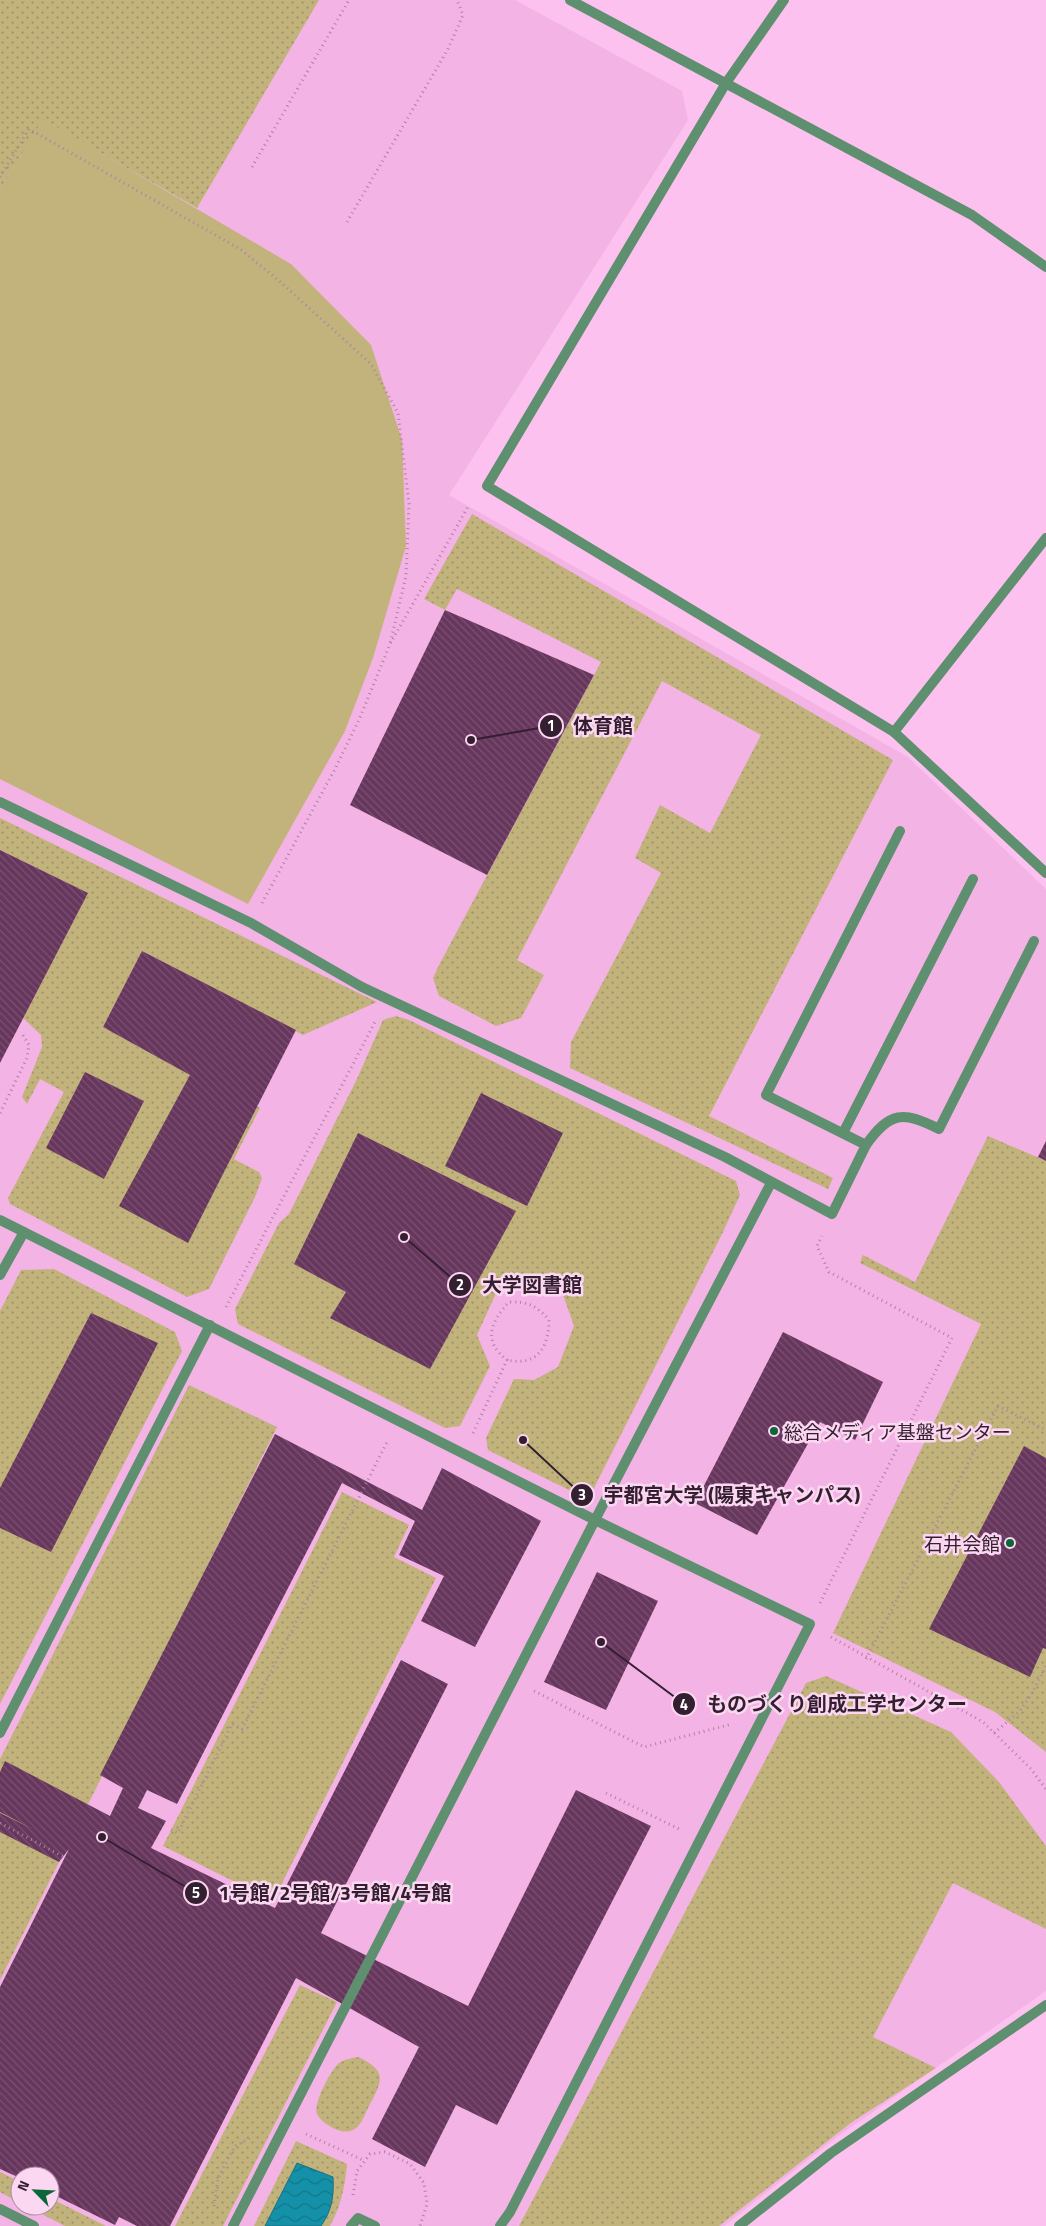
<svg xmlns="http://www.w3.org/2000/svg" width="1046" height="2226" font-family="'Titillium Web','Noto Sans JP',sans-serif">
<defs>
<pattern id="grass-dots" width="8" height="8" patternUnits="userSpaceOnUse" patternTransform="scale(1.25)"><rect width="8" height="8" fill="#c2b37c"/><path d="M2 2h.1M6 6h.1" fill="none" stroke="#9e9166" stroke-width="1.8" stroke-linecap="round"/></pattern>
<pattern id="water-waves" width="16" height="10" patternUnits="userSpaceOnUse" patternTransform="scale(1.25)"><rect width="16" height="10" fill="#1491a8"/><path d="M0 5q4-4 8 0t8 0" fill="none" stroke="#137689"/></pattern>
<pattern id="building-back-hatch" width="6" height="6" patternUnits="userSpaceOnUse" patternTransform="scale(1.25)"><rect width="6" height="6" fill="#67365d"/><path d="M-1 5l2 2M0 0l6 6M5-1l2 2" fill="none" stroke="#795171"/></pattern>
</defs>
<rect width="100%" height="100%" fill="#fcc1ee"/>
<!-- built -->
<path fill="#f4b3e5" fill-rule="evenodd" d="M0,0H515L682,91L688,120L449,495L908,757L1046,889V1991L837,2137L724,2226H0ZM20,2176H50V2206H20Z"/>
<!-- grass -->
<g fill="url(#grass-dots)">
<path d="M0,0H319L197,208L43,120L0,189Z"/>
<path d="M472,514L893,760L709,1116L833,1178L828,1189L570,1068L571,1042L661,873L635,858L660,805L710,833L761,735L662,681L517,960L544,975L521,1018L496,1026L439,996L433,978L439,965L601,662L457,589L445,610L424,599Z"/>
<path d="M0,818L377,1002L303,1035L142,951L103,1027L260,1108L234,1159L259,1172L262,1178L255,1197L209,1289L187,1297L10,1204L8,1198L64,1092L40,1079L27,1104L22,1097L42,1047L41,1035L23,1018L87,893L0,850Z"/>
<path d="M396,1016L409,1020L736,1181L740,1195L722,1234L592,1492L579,1495L488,1450L486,1438L514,1379L534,1380L558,1367L574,1326L563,1295L536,1282L498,1289L477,1335L490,1366L460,1426L445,1428L238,1324L235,1309L279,1223L289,1214L356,1081L383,1020Z"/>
<path d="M988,1136L1046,1161V1752L995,1712L833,1633L981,1324L860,1263L863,1255L915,1282Z"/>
<path d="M54,1269L175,1332L182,1351L0,1704V1311L21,1270Z"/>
<path d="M189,1385L277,1427L0,1980V1759Z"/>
<path d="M342,1492L409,1525L394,1557L436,1578L273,1901L163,1846Z"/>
<path d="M826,1676L951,1732L999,1782L1046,1846V1929L953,1883L873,2037L936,2068L852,2122L719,2226H519L806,1683Z"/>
<path d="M300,1985L337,2002L223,2226H175Z"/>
<path d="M358,2057C389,2071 382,2082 368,2108C364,2116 361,2126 353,2130C343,2136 322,2124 317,2114C313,2104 329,2074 337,2065C341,2060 351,2058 358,2057Z"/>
<path d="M296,2141L347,2164C345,2186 341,2206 330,2226H254Z"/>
<path d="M0,2172L20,2182V2203L0,2192Z"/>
<path d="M50,2198L106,2226H65L26,2206H50Z"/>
</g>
<!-- pitch -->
<path fill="#c2b37c" d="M43,119L291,264L371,345L402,440L406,546L373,658L345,731L248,904L0,779V189Z"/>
<!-- water -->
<path fill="url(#water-waves)" stroke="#1e6f84" d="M297,2163L333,2177C334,2197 332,2210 321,2226H265Z"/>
<!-- building -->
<g fill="url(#building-back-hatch)">
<path d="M445,610L594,675L487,875L350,805Z"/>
<path d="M0,850L88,893L0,1063Z"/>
<path d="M142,951L296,1030L188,1243L119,1206L190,1075L103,1027Z"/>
<path d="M85,1072L144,1101L104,1179L46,1148Z"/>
<path d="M481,1093L563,1133L527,1206L445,1166Z"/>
<path d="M358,1133L516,1211L430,1369L330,1318L346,1292L294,1264Z"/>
<path d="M1046,1141V1161L1038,1157Z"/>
<path d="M91,1313L158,1343L51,1552L0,1528V1488Z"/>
<path d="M783,1332L883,1382L855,1440L820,1422L757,1535L695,1503Z"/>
<path d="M275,1434L422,1510L442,1468L541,1521L475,1647L421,1621L444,1576L399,1555L415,1521L342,1483L177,1804L147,1790L138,1808L166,1821L151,1848L275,1908L401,1660L448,1684L321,1933L468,2006L576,1790L651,1826L497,2125L456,2105L425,2167L372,2139L419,2047L296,1978L170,2226H137L119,2217L115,2225L50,2193V2176H20V2178L0,2169V1987L69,1849L59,1862L0,1832V1813L35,1830L0,1812V1772L5,1761L110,1816L123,1788L100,1775Z"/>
<path d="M1024,1446L1046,1458V1649L1043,1648L1030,1677L929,1629Z"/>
<path d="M597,1572L658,1601L606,1710L544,1682Z"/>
</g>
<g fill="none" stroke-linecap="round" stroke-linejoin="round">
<!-- path -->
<g stroke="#af82a5" stroke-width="3" stroke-dasharray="1 4" stroke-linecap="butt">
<path d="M252,167L349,0"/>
<path d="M0,177L29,129L240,249L277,279L371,364L398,413L409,504L406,576L390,644"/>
<path d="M347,222L448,49L463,15L457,0"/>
<path d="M262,903L335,769L359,720L390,644L469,505"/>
<path d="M0,1113L27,1058L29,1045L21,1032"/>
<path d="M226,1307L376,1020"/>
<path d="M473,1433L507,1360C482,1341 491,1322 509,1302C527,1301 537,1306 549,1320C549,1347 537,1367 507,1360"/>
<path d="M820,1603L952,1338L829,1272L817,1246L822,1236"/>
<path d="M831,1637L983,1722L1031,1769L1046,1789"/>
<path d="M866,1659L998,1406L1046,1430"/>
<path d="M534,1691L644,1747L732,1724"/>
<path d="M994,1733L1019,1712L1033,1692L1046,1666"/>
<path d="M606,1793L679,1829"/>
<path d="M0,1823L64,1857"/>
<path d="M171,1830L178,1833L232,1724L242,1729L387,1442"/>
<path d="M306,2134L365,2161"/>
<path d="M353,2195L357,2171L370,2154L385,2152L410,2164L424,2183L427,2204L420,2226"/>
<path d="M214,2206L218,2178L235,2146L250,2138"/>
</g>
<!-- service -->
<g stroke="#5e8f6f" stroke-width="10">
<path d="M0,802L251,923L362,987L725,1157L832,1214L866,1145L766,1095L900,831"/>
<path d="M843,1133L973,879"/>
<path d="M866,1145C890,1111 903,1111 939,1129L1034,941"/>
<path d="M0,1220L595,1520L810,1624L510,2212L500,2226"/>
<path d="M0,2209L34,2226"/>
<path d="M351,2226L358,2218L375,2226"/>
</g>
<!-- pedestrian -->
<g stroke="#5e8f6f" stroke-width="10">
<path d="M0,1275L24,1232"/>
<path d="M0,1733L210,1325"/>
<path d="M233,2226L595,1520L771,1183"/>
</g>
<!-- minor -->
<g stroke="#5e8f6f" stroke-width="10">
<path d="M784,0L726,83L487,486L894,732L1046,873"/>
<path d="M894,732L1046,538"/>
<path d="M739,2226L831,2153L1046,2005"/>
</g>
<!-- tertiary -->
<path stroke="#5e8f6f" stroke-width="10" d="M570,0L972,215L1046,267"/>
</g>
<!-- markers -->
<g fill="#0b6739" stroke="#fbd7f2" stroke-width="2">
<circle cx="774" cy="1431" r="5"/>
<circle cx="1010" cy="1543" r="5"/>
</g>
<g text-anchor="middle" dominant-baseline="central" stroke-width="5" stroke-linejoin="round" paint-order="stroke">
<!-- poi labels -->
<g font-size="19" fill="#341f30" stroke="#fbd7f2" text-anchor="start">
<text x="784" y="1431">総合メディア基盤センター</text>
<text x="1000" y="1543" text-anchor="end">石井会館</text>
</g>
</g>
<!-- callouts -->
<path fill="none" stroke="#341f30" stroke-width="2" d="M471 740L551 726M404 1237L460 1285M523 1440L582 1495M601 1642L684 1704M102 1837L196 1893"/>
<g fill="#341f30" stroke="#fbd7f2" stroke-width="2">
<circle cx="471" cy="740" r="5"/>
<circle cx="404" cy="1237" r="5"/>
<circle cx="523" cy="1440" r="5"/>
<circle cx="601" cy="1642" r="5"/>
<circle cx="102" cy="1837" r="5"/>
<circle cx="551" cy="726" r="12"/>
<circle cx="460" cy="1285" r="12"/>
<circle cx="582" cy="1495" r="12"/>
<circle cx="684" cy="1704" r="12"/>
<circle cx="196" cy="1893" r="12"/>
</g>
<g font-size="15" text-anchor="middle" font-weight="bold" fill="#fff">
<text x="551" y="731">1</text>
<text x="460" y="1290">2</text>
<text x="582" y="1500">3</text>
<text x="684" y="1710">4</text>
<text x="196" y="1898">5</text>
</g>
<g font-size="20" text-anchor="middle" font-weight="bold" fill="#341f30" stroke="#fbd7f2" stroke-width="5" stroke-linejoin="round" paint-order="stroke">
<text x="603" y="733">体育館</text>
<text x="532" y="1292">大学図書館</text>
<text x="732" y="1502">宇都宮大学 (陽東キャンパス)</text>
<text x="837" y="1711">ものづくり創成工学センター</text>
<text x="335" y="1900">1号館/2号館/3号館/4号館</text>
</g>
<!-- north arrow -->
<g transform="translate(35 2191) rotate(294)"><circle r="24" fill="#fbd7f2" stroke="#ab8da4"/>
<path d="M0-4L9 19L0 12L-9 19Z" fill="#0b6739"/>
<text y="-8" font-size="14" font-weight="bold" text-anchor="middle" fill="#341f30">N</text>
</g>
</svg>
